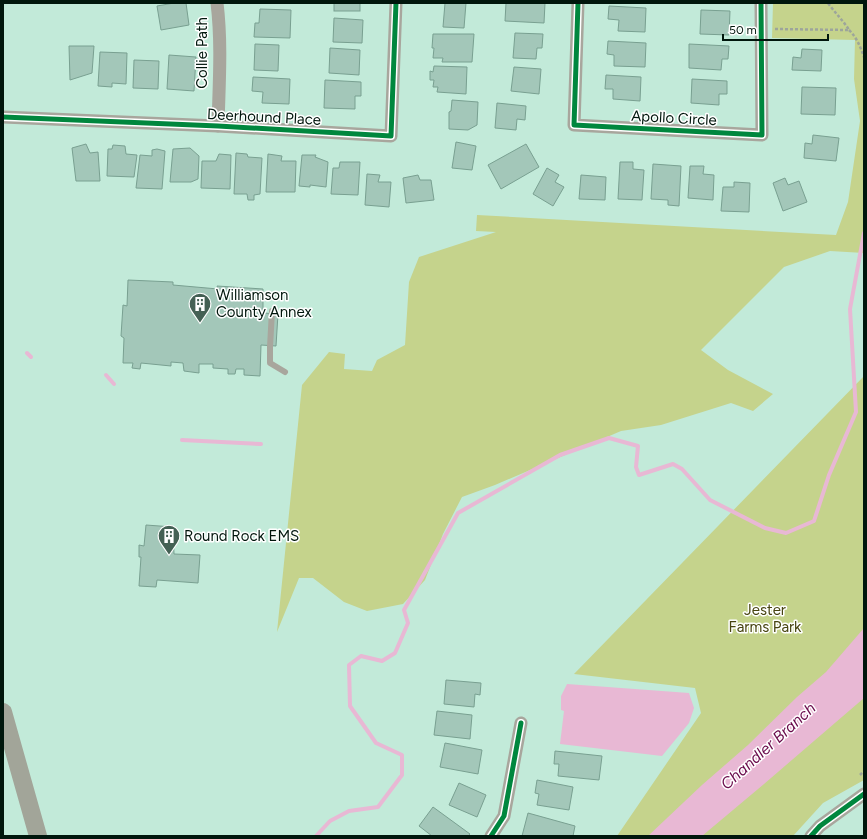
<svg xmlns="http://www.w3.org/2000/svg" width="867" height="839" font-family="Figtree,sans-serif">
<rect width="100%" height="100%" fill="#c2ead9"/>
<!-- green -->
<g fill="#c5d38c">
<path d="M773,3H864V253L830,251L784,267L701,350L728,370L773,394L753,411L731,403L661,425L621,431L495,485L462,497L443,534L425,580L403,604L367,611L344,602L313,578H299L277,632L302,385L329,352L345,354L344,369L372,371L377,360L405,345L409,282L419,257L496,232L476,231L477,215L836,235L848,202L860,121L854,79L855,40L772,38Z"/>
<path d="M864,376V780L823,803L793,836H617L701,713L695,688L574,674Z"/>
</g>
<!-- water -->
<g fill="#e8b8d4">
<path d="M864,628V698L764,784L702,836H648L702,785L748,745L797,697L826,672Z"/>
<path d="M567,684L689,693L694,708L689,723L662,756L560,744L564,711L561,710V696Z"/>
</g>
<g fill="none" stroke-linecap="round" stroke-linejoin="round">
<!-- stream -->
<g stroke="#e8b8d4" stroke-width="4">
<path d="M27,353L31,357"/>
<path d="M106,375L114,384"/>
<path d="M182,440L261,444"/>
<path d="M316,836L330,821L349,811L378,807L402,775V755L376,743L350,706L349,665L361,656L382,661L395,653L408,623L404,610L458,513L560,455L609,438L638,446L636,467L639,475L673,464L682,469L710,500L765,528L786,533L814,521L829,475L856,412L850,309L864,233"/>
</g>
</g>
<!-- building -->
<g fill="#a3c7b9" stroke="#79a091">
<path d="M174,3H186L189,25L161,30L157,6Z"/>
<rect x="334" y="3" width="26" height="8"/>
<path d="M445,3H466L464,28L443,27Z"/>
<path d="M506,3H545L544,23L505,21Z"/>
<path d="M609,6L646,8L645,32L618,31L619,20L608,19Z"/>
<path d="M260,9L291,10L290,38L254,37L255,23H259Z"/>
<path d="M701,10L730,11L729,35L700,34Z"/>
<path d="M334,18L363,20L362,43L333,42Z"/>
<path d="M515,33L543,34L542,48H537L536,59L513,58Z"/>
<path d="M433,34H474L472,62H442L443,58H433L434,48H432Z"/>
<path d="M608,41L646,43L645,67L614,66V55L607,54Z"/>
<path d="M255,44L279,45L278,71L254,70Z"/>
<path d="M689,44L729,46L728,59H722L721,70L689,68Z"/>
<path d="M69,46H94L92,73L70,80Z"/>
<path d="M330,48L360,50L359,75L329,73Z"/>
<path d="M802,49L822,50L821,71L792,70L793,57L801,58Z"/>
<path d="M100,52L127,53L126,84L112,83V87L98,86Z"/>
<path d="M169,55L196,57L194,91L167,89Z"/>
<path d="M134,60L159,61L158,89L133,88Z"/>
<path d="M434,66L467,67L466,94L437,92L438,87H433L434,80H430V71L433,72Z"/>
<path d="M514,67L541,69L539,94L511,91Z"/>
<path d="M606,75L641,77L640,101L613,99V89H605Z"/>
<path d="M253,77L290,79L289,104L262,103L263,92L252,91Z"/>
<path d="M692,79L727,81V94H719V105L691,103Z"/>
<path d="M325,80L361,82V96H355V109L324,108Z"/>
<path d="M802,87L836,88L835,115L801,114Z"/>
<path d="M452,100L478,102L477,125L468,130L449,129V112L451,111Z"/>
<path d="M497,103L526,106L525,120L517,119L516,130L495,128Z"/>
<path d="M813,135L839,138L836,161L804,158L805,143L812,144Z"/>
<path d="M456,142L476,146L472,170L452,168Z"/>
<path d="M86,144L90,153L98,152L100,181H76L72,148Z"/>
<path d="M526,144L539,167L501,189L488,165Z"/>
<path d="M113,145L125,146L126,154L137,155L134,177L107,176L108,149H112Z"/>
<path d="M190,148L199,156L198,179L191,182H170L173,149Z"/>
<path d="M157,149L165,151L162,189L136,188L140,155L152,156V150Z"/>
<path d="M236,153L247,154L248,157L262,158L260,194L254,195V200H248L247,194H234Z"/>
<path d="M219,154L231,155L230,189L201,188L202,161H216Z"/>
<path d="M268,154L282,156L281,161H296L295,192H266Z"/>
<path d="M302,155H316L315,157L328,162L326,187L310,185V187L299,186Z"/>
<path d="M340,162H360L358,195L331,194L333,168H339Z"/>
<path d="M620,162H633V169L644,170L642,200L618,199Z"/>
<path d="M653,164L681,166L679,206L668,205V200L651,199Z"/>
<path d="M690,166H704L703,174L714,175L713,200L688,198Z"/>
<path d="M547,168L559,175L555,182L564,187L553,206L533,194Z"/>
<path d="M367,174L380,175L378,182H391L389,207L365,205Z"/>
<path d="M418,175L420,180H431L434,200L406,203L403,178Z"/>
<path d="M581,175L606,177L605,200L579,199Z"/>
<path d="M785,178L788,185L799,181L807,202L783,211L773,183Z"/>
<path d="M734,182L750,183L749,212L721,211L723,187H734Z"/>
<path d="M128,280L173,282V285L218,289L217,286L263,289V313L278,314L276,346L261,345L260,376L244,375V369H236L235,374H228V369L213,368V364H199V373L184,371L183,363L171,362V366L141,363L140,369L132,368L133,363H123L124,338L121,336L123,305L127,306Z"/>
<path d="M146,525L173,527L174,554L200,555L198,583L157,580L156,587L139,586L141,557H139V545L144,546Z"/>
<path d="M446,680L481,683L480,695L475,694L474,707L444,704Z"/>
<path d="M437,711L472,715L470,739L434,735Z"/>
<path d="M445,743L482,750L478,774L440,767Z"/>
<path d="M555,751L602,756L599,780L558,776L559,764H554Z"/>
<path d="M537,780L573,787L569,810L537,805L539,794L535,793Z"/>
<path d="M459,783L486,795L477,817L449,805Z"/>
<path d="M433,807L470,834L468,836H432L419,826Z"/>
<path d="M528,813L575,826L573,836H522Z"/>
</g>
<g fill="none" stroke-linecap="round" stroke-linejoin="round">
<!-- path -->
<g stroke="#9da59b" stroke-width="2.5" stroke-dasharray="3 2" stroke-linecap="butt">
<path d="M775,29L849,30C843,20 835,13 828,3"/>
<path d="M849,30C857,38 860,46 864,57"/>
<path d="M860,775L864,771"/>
</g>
<!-- lane -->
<path stroke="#a8a69d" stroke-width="6" d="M272,311L270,347V363L285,372"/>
<!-- street -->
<g stroke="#a8a69d" stroke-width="13">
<path d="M217,3C222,44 219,85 218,126"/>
<path d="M578,3L574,125L762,135L761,3"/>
<path d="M3,117L218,126L391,136L396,3"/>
<path d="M491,836L504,816L521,723"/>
<path d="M811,836L820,826L864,794"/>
</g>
<!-- secondary -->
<path stroke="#a2a599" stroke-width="18" d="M3,712L38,836"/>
<!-- cycleway casing -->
<g stroke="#fff" stroke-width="8">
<g id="cycleway">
<path d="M578,3L574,125L762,135L761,3"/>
<path d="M3,117L218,126L391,136L396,3"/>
<path d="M491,836L504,816L521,723"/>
<path d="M811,836L820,826L864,794"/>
</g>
</g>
<!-- cycleway -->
<use href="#cycleway" stroke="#00873e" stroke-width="5"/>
</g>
<!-- icons -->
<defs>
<g id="building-pin" transform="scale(1.15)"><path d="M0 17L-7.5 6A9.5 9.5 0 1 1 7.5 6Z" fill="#446054" stroke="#fff"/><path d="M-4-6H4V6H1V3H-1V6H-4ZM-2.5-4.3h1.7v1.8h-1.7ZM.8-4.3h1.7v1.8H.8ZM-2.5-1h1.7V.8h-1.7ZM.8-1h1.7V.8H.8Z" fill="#fff"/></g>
</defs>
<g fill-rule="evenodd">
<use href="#building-pin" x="200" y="304"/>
<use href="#building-pin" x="169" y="536"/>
</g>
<g text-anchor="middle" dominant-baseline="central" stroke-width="3" stroke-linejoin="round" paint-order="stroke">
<!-- street labels -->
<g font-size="15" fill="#00160c" stroke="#fff">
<text transform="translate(202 53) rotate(-90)">Collie Path</text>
<text transform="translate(264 117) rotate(3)">Deerhound Place</text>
<text transform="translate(674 118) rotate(3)">Apollo Circle</text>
</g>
<!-- poi labels -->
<g font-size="15" fill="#00160c" stroke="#fff" text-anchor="start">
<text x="216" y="295">Williamson<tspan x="216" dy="17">County Annex</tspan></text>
<text x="184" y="536">Round Rock EMS</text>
</g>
<!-- park labels -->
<g font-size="15" fill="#474410" stroke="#fff">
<text x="765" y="610">Jester<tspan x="765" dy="17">Farms Park</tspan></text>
</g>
<!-- water labels -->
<g font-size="16" font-style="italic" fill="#690a4b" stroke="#fff">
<text transform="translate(768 746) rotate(-42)">Chandler Branch</text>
</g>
</g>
<!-- border -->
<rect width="867" height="839" fill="none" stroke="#00160c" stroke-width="8"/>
<!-- scale -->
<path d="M723 34v6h105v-6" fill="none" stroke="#00160c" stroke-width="2"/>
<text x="729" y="34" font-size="12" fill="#00160c" stroke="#ffffff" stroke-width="3" paint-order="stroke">50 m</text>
</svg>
